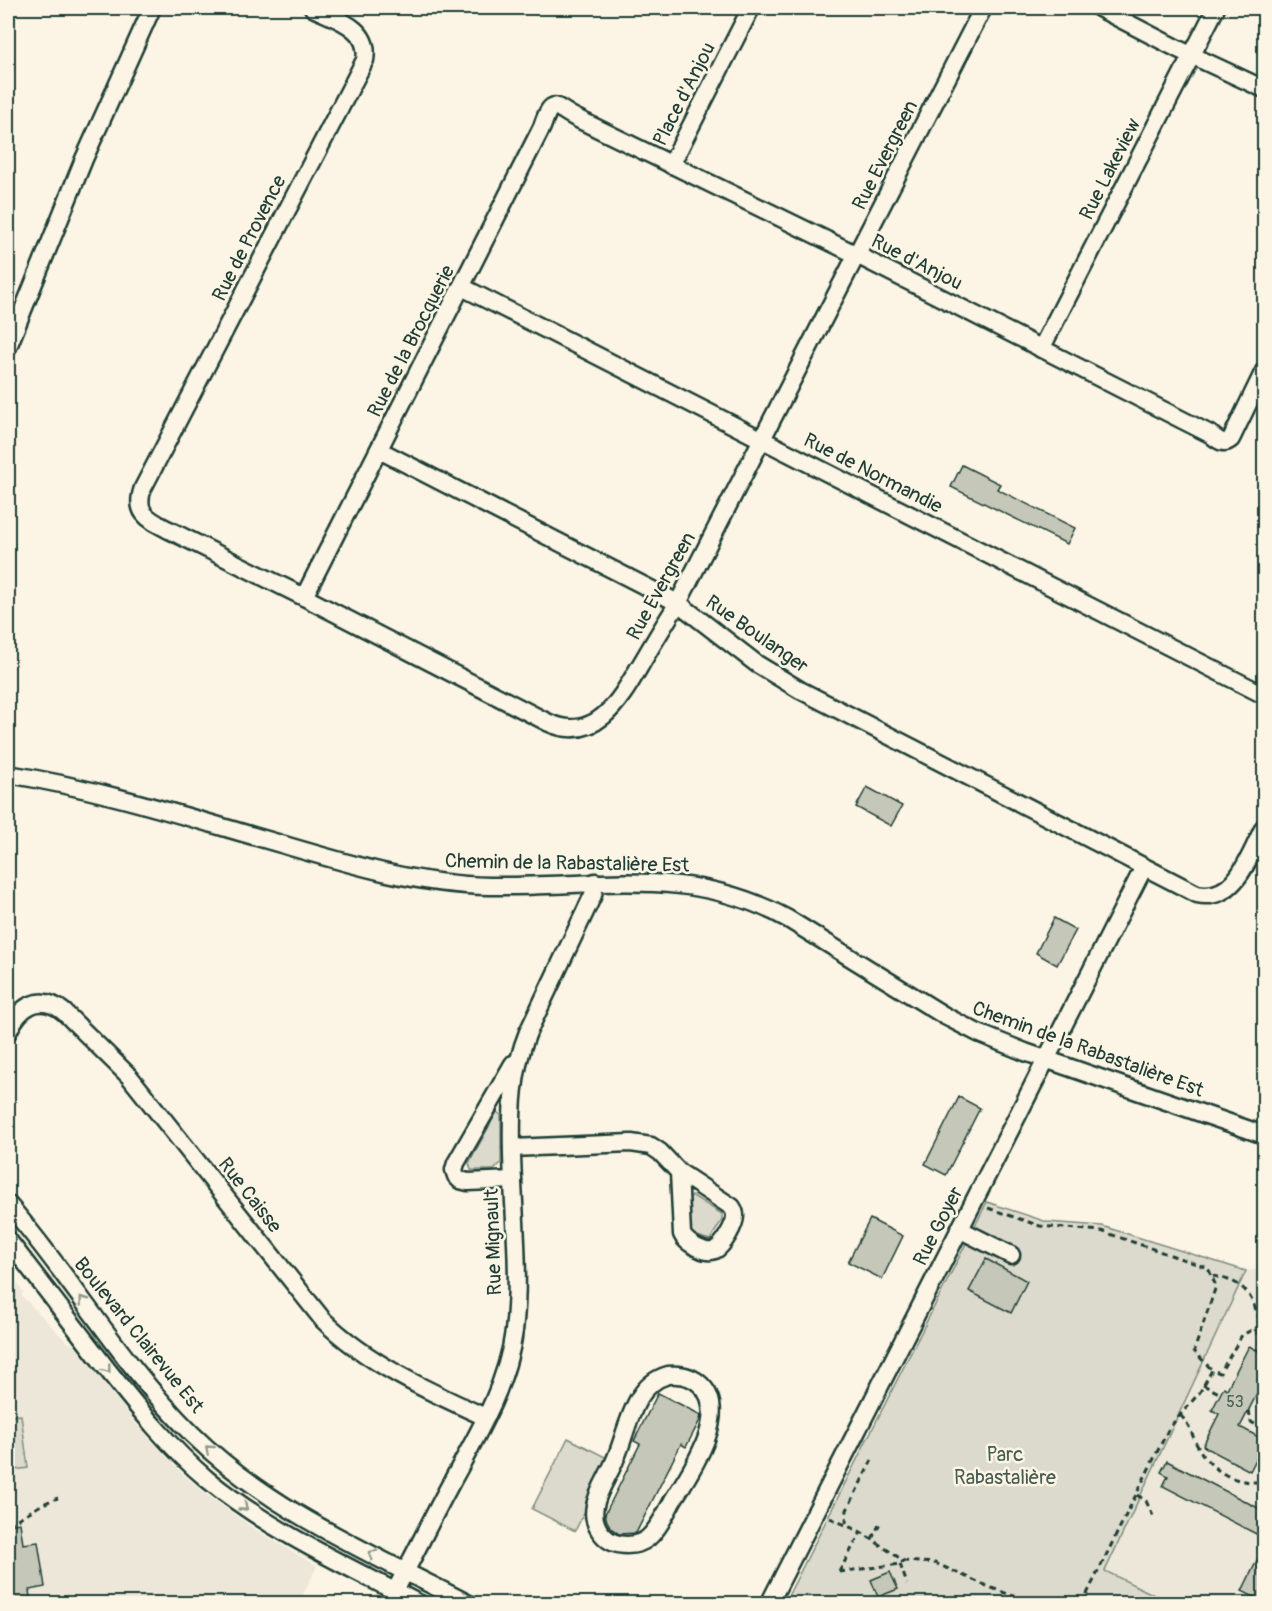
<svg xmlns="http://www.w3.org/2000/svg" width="1272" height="1611" font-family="Pangolin,sans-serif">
<rect width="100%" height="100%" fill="#fcf5e5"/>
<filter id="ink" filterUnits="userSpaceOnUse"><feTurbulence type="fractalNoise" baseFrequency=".0167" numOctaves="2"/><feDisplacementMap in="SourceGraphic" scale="12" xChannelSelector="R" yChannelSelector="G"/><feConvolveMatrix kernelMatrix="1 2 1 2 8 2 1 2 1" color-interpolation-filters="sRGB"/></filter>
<g filter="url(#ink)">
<!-- built -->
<g fill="#ece7d8">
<path d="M1264,1269V1603H1171L1105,1571L1246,1271Z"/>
<path d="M8,1271L23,1291L22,1296L67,1342L73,1344L137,1425L180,1471L206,1494L256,1530L317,1566L299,1603H8Z"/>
</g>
<!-- green -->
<g fill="#dcdacc" stroke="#7e8c80" stroke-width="1.5">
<path d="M497,1112L501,1115V1163L494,1170H471L469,1163Z"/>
<path d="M690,1196H693L722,1214V1220L710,1240L694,1235L690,1231Z"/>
<path d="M987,1202L1047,1222L1102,1226L1246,1271L1105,1571L1171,1603L784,1604Z"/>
<path d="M21,1415L28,1468L8,1471V1416Z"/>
<path d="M568,1438L611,1460L575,1531L532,1509Z"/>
</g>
<!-- building -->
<g fill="#c5c7b9" stroke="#1f3d34" stroke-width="1.5">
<path d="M962,465L1000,484L997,489L1075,528L1067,544L951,487Z"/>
<path d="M867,787L902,806L891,826L856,807Z"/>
<path d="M1054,918L1076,930L1057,965L1036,953Z"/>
<path d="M959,1097L980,1108L946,1175L925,1164Z"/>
<path d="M870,1219L903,1236L882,1279L848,1262Z"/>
<path d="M986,1259L1027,1281L1011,1313L969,1291Z"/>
<path d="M1249,1346L1264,1354V1380L1240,1427L1264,1440V1444L1250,1471L1203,1446L1219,1414L1212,1410L1224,1387L1227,1389Z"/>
<path d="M658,1393L701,1415L700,1420L686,1447L681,1444L636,1533L619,1534L611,1528L607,1521L605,1514L640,1444L634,1441Z"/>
<path d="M1167,1461L1264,1511V1538L1163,1486L1168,1476L1161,1472Z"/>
<path d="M20,1523L23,1544L38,1542L45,1587L29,1590L31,1604H8V1525Z"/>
<path d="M1264,1546V1602L1242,1591Z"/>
<path d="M890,1572L898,1589L878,1597L871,1580Z"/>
</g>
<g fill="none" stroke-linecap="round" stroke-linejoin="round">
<!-- minor casing -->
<g stroke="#1f3d34" stroke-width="21">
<g id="minor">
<path d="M313,8C336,19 371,28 365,60L143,488C134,513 148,519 167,529L304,597L547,722C598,746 622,696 644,659C655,640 666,622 678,603L983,8"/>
<path d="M1099,8L1178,49L1264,89"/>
<path d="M671,165L750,10"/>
<path d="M462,287L1264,695"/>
<path d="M8,347L84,159L152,8"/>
<path d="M1041,349L1216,8"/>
<path d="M379,450L678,603L757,664L800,690L1197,894C1236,903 1250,854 1264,827"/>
<path d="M304,597L542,127C553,95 554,107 576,118L857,255L1210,434C1217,439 1223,446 1231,439L1264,371"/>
<path d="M8,774C101,789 190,818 281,844C349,864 418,885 490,886C596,888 689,864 788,919L945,1016L978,1033L1025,1052L1264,1135"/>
<path d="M8,1032C19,1007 39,992 64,1012L129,1076L323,1320C368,1364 428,1391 485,1417"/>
<path d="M512,1148L631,1143L651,1146L660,1152L679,1172L732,1207C734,1210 735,1213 735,1216C735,1225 723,1246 715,1250C708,1253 702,1250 696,1247C690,1243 685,1241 682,1234L679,1172"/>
<path d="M513,1180L468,1182L460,1180L456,1176L454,1170L456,1163L513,1064"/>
<path d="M8,1204C72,1278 122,1365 192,1434C270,1511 373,1554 469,1604"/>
<path d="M959,1229L1011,1255"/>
<path d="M8,1240C41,1283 74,1326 107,1369C138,1408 170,1448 208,1480C272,1532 347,1566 420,1604"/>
<path d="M668,1375C680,1374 692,1376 701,1385C731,1414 690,1473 673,1500C666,1513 659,1528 648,1538C642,1543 634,1545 627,1545C617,1545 609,1542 603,1535C581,1511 606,1483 615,1460C628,1431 632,1385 668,1375Z"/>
<path d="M395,1591C414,1556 431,1520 450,1485C476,1437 507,1386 514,1331C521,1272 513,1212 512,1153C511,1111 512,1071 528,1032L593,895L595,882"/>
<path d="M769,1604L1144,867"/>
</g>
</g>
<!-- path -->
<g stroke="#1f3d34" stroke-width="3" stroke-dasharray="6 4.5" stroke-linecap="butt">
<path d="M988,1208L1040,1226L1101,1231L1208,1268L1216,1286L1194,1351L1212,1370"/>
<path d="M1213,1276C1251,1283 1251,1298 1264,1331"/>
<path d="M1255,1329L1260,1340L1257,1350"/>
<path d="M1203,1385L1221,1394"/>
<path d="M1249,1410L1251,1422L1264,1429"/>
<path d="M1180,1415C1190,1424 1192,1436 1198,1447C1211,1471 1237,1486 1264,1481"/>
<path d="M1137,1495L1146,1501L1154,1518"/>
<path d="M830,1518L861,1532L904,1561L935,1563L989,1587L1035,1604"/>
<path d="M846,1523L847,1510L872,1460"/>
<path d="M8,1524C25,1516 39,1504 58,1498"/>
<path d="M872,1539L880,1523"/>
<path d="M900,1564L907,1584"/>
<path d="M839,1572L900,1564L904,1561"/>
<path d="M839,1572L861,1532"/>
<path d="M1083,1601L1089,1604"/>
<path d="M1082,1604L1169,1428L1200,1392L1212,1370L1220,1373L1242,1335L1262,1325"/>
</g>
<!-- minor -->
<use href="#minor" stroke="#fcf5e5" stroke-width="16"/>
</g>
<!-- one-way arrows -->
<defs><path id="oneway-chevron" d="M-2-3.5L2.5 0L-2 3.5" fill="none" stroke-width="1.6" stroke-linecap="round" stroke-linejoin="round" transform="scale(1.5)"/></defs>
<g stroke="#8e998c">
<use href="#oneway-chevron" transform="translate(83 1300) rotate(-127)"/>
<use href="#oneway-chevron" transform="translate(107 1369) rotate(52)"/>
<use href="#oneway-chevron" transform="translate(209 1449) rotate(-138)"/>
<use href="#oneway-chevron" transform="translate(244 1507) rotate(36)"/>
<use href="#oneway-chevron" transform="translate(372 1554) rotate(-153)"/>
</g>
</g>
<g text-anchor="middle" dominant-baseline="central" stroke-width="5" stroke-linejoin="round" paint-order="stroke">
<!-- number labels -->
<g font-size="16" fill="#486055">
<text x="1235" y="1402">53</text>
</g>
<!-- street labels -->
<g font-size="20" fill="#1f3d34" stroke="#fcf5e5">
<text transform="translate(684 94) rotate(-63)">Place d'Anjou</text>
<text transform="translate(885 155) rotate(-63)">Rue Evergreen</text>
<text transform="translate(1110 169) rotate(-63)">Rue Lakeview</text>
<text transform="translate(249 238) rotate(-63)">Rue de Provence</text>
<text transform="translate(917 262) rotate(27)">Rue d'Anjou</text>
<text transform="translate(411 341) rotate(-63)">Rue de la Brocquerie</text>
<text transform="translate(873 473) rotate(27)">Rue de Normandie</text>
<text transform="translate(661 586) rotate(-61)">Rue Evergreen</text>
<text transform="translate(757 634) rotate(35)">Rue Boulanger</text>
<text transform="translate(567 863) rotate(1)">Chemin de la Rabastalière Est</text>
<text transform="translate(1088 1049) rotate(20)">Chemin de la Rabastalière Est</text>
<text transform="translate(250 1195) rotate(52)">Rue Caisse</text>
<text transform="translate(938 1226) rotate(-63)">Rue Goyer</text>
<text transform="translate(493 1242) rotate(-92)">Rue Mignault</text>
<text transform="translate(139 1335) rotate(51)">Boulevard Clairevue Est</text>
</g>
<!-- park labels -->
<g font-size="20" fill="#455c52" stroke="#fcf5e5">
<text x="1005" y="1454">Parc<tspan x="1005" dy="23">Rabastalière</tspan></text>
</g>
</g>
<!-- margin -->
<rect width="1272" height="1611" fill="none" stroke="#fcf5e5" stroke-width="30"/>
<rect x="15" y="15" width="1242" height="1581" fill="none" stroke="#1f3d34" stroke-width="2" filter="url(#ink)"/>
</svg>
